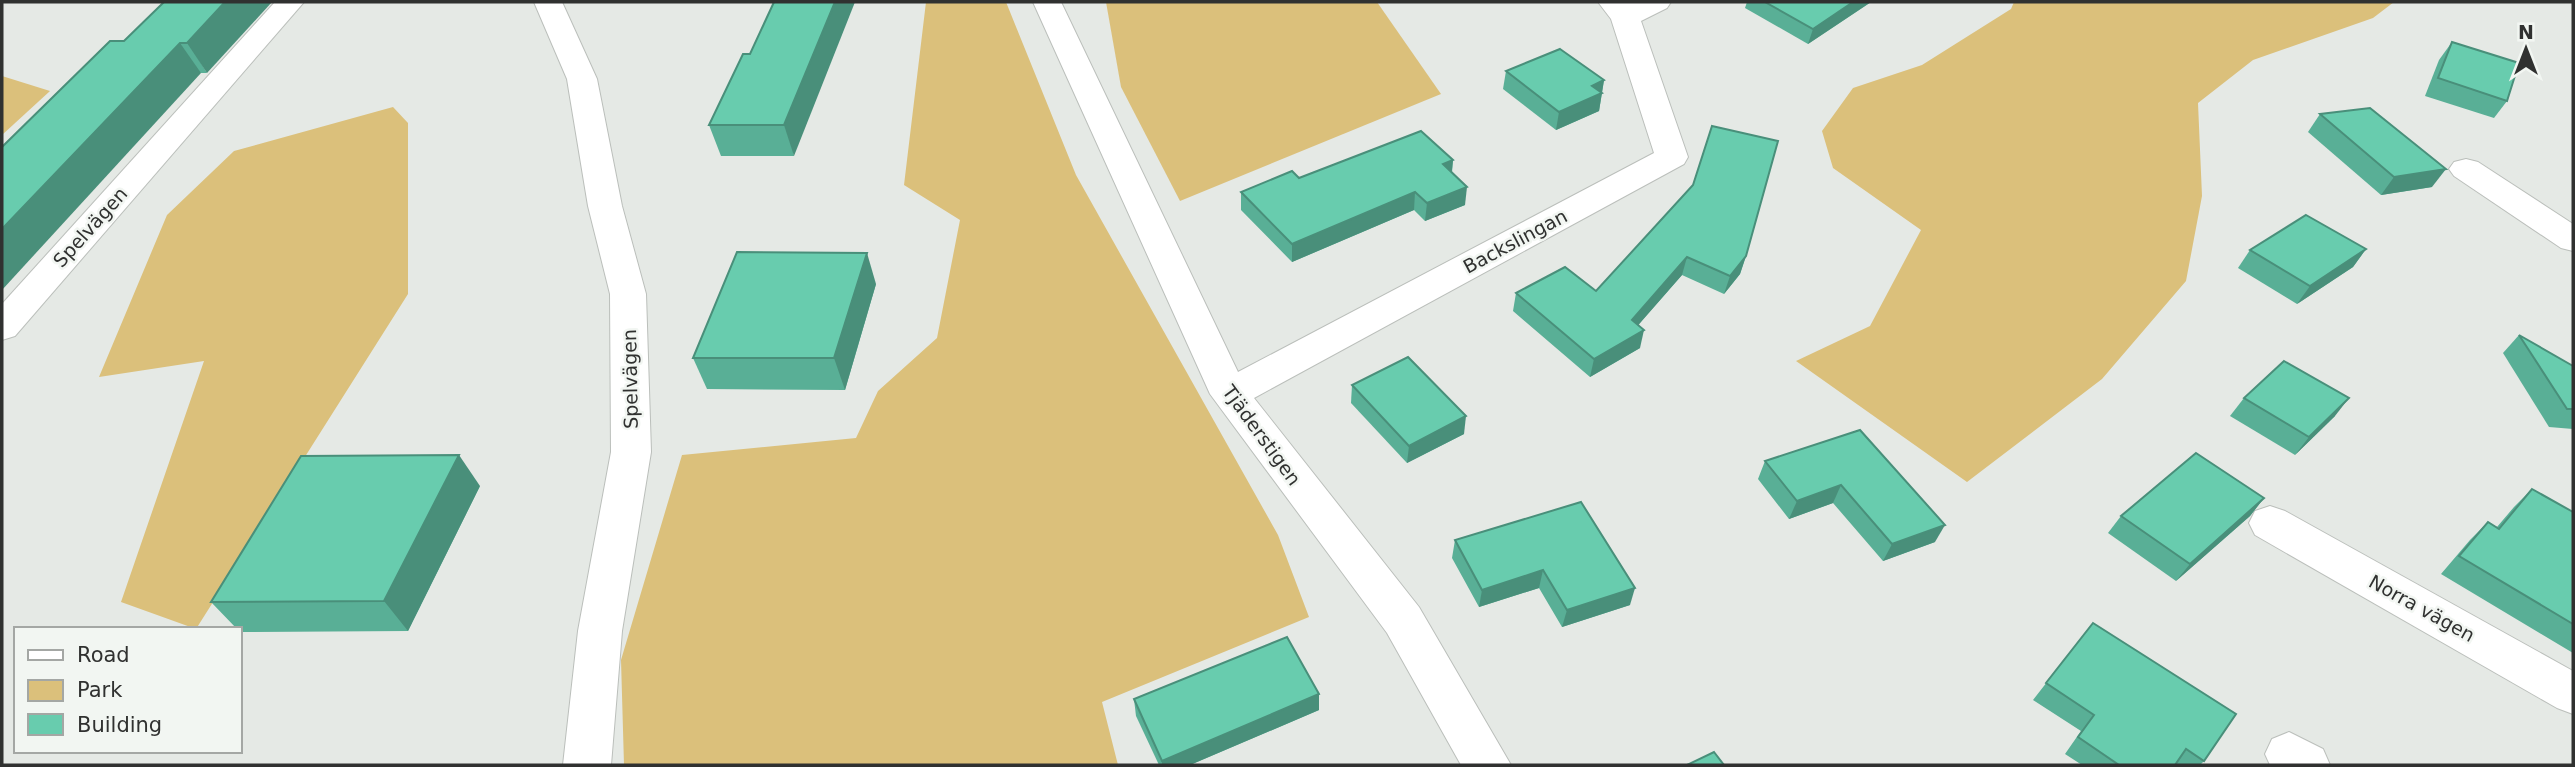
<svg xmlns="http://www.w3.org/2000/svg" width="2575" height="767" font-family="'DejaVu Sans',sans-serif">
<rect width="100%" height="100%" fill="#e5e9e5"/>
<!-- green -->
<g fill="#dbc07b">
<path d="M926,2H1006L1076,175L1278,535L1309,617L1102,702L1118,765H624L621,660L682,455L856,438L878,391L937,338L960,220L904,185Z"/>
<path d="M1106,2H1377L1441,94L1180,201L1121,87Z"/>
<path d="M2014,2H2394L2373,18L2253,60L2198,103L2202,196L2186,281L2102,379L1967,482L1796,361L1870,326L1921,230L1833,168L1822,131L1853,88L1922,65L2011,9Z"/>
<path d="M2,76L50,91L2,135Z"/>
<path d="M393,107L408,123V294L196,629L121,602L204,361L99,377L167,215L234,151Z"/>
</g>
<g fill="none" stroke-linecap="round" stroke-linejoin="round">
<!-- minor casing -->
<g stroke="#bbbfbb" stroke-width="2">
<g id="minor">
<path d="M275,2H304L15,336L2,340V304Z"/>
<path d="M534,2H562L597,79L622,206L646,294L651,452L622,631L611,765H563L578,631L611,452L610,294L588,206L567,79Z"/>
<path d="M1033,2H1061L1238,372L1654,153L1611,19L1598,2H1671L1667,8L1641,21L1688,157L1684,164L1254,398L1419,607L1511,765H1461L1387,633L1210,394Z"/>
<path d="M2466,159L2478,162L2573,224V251L2561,248L2454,176L2449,169L2454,162Z"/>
<path d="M2270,506L2285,511L2573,671V714L2557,708L2255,535L2249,523L2255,511Z"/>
<path d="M2289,732L2323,749L2330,765H2270L2265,754L2272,739Z"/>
</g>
</g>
<!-- minor -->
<use href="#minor" fill="#fff" fill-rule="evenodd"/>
</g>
<!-- wall -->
<g fill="#59af96">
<path d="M164,2L207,73H201L124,41Z"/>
<path d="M774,2L794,156H721L709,125L750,54Z"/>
<path d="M1747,2H1871L1808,44L1745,8Z"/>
<path d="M2452,42L2507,101L2494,118L2425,96L2439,60Z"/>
<path d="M1506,71L1604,80L1599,111L1556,130L1503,89Z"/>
<path d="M2320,114L2432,187L2381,195L2308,132Z"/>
<path d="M1453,160L1452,173L1465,205L1425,221L1414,210L1292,262L1241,210V192L1299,178Z"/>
<path d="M1693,185L1746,256L1740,274L1724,294L1682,275L1638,325L1640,348L1590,377L1513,311L1516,293L1596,291Z"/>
<path d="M2366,249L2353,267L2297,304L2238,268L2250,250Z"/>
<path d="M876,284L845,390L707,389L693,358Z"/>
<path d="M2519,335L2573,366V429L2549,427L2503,353Z"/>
<path d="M1352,385L1464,434L1407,463L1351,403Z"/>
<path d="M2244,398L2335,416L2295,455L2230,416Z"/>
<path d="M1860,430L1935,542L1883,561L1833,503L1789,519L1758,479L1765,461Z"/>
<path d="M480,486L408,631L240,632V629H237L211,602Z"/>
<path d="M2532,489L2573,512V653L2441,574L2470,540L2488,522L2497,527L2514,507Z"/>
<path d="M2264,498L2250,516L2176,581L2108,533L2121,516Z"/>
<path d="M1581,502L1630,605L1562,627L1539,588L1479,607L1452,558L1455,540Z"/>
<path d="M2093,623L2204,761L2200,765H2082L2065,754L2081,731L2033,700Z"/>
<path d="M1134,699L1319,710L1190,765H1159L1136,716Z"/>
</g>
<!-- shaded-wall -->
<g fill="#498f7a">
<path d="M225,2H272L207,73L187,43Z"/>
<path d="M835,2H855L794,156L784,125Z"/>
<path d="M1853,2H1871L1808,44L1813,29Z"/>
<path d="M180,43L201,73L2,290V229Z"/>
<path d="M1604,80L1599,111L1556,130L1559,112L1592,86Z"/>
<path d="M1453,160L1451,178L1443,164Z"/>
<path d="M2446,169L2432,187L2381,195L2394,177Z"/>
<path d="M1467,187L1465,205L1425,221L1427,203Z"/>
<path d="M1415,192L1414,210L1292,262V244Z"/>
<path d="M2366,249L2353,267L2297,304L2310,286Z"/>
<path d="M867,253L876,284L845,390L834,358Z"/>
<path d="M1746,256L1740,274L1724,294L1730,276Z"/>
<path d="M1687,257L1682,275L1627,338L1632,320Z"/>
<path d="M1644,330L1640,348L1590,377L1594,359Z"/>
<path d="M2349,398L2335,416L2295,455L2309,437Z"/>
<path d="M1466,416L1464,434L1407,463L1409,446Z"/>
<path d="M459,455L480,486L408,631L384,601Z"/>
<path d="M1841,485L1833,503L1789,519L1797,501Z"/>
<path d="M2264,498L2250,516L2176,581L2190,564Z"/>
<path d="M1945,525L1935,542L1883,561L1892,544Z"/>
<path d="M1543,570L1539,588L1479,607L1482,590Z"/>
<path d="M1635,588L1630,605L1562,627L1567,610Z"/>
<path d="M1319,694V710L1190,765H1162V761Z"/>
</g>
<!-- building -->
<g fill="#68ccae" stroke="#498f7a" stroke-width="2">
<path d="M164,2H225L187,43H180L2,229V147L110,41H124Z"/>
<path d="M774,2H835L784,125H709L743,54H750Z"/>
<path d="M1765,2H1853L1813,29Z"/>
<path d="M2452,42L2519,63L2507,101L2438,78Z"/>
<path d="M1560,49L1604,80L1592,86L1602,93L1559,112L1506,71Z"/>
<path d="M2370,108L2446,169L2394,177L2320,114Z"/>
<path d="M1712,126L1778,141L1746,256L1730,276L1687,257L1632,320L1644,330L1594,359L1516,293L1565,267L1596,291L1693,185Z"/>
<path d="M1421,131L1453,160L1443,164L1467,187L1427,203L1415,192L1292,244L1241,192L1292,171L1299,178Z"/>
<path d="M2306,215L2366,249L2310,286L2250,250Z"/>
<path d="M737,252L867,253L834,358H693Z"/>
<path d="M2519,335L2573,366V409H2567Z"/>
<path d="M1408,357L1466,416L1409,446L1352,385Z"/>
<path d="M2284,361L2349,398L2309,437L2244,398Z"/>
<path d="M1860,430L1945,525L1892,544L1841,485L1797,501L1765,461Z"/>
<path d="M2196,453L2264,498L2190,564L2121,516Z"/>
<path d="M459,455L384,601L211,602L301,456Z"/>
<path d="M2532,489L2573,512V624L2459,556L2488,522L2499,529Z"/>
<path d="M1581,502L1635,588L1567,610L1543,570L1482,590L1455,540Z"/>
<path d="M2093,623L2236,714L2204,761L2186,749L2175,765H2119L2078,737L2094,715L2046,683Z"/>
<path d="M1287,637L1319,694L1162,761L1134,699Z"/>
<path d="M1714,752L1724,765H1687Z"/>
</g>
<g text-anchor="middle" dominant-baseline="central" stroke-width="5" stroke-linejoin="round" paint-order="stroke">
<!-- street labels -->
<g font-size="19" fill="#303130" stroke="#f2f6f2">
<text transform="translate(90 227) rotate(-48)">Spelvägen</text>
<text transform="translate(1515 241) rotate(-28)">Backslingan</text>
<text transform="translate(630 379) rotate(-91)">Spelvägen</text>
<text transform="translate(1262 435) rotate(54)">Tjäderstigen</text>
<text transform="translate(2422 608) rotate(29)">Norra vägen</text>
</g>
</g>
<!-- border -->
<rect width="2575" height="767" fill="none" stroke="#303130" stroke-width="7"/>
<!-- legend -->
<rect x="14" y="627" width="228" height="126" fill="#f2f6f2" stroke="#a4a7a4" stroke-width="2"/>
<rect x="28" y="650" width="35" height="10" fill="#ffffff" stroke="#a4a7a4" stroke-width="2"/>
<text x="77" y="662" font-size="21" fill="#303130">Road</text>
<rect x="28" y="680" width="35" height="21" fill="#dbc07b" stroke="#a4a7a4" stroke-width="2"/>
<text x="77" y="697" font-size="21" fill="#303130">Park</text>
<rect x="28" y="714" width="35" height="21" fill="#68ccae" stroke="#a4a7a4" stroke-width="2"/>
<text x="77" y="732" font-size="21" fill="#303130">Building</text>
<!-- north arrow -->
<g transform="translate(2526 49)" stroke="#f2f6f2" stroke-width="5" paint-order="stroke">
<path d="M0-5L12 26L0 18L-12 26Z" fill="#303130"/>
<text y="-10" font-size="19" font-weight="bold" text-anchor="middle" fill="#303130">N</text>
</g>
</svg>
